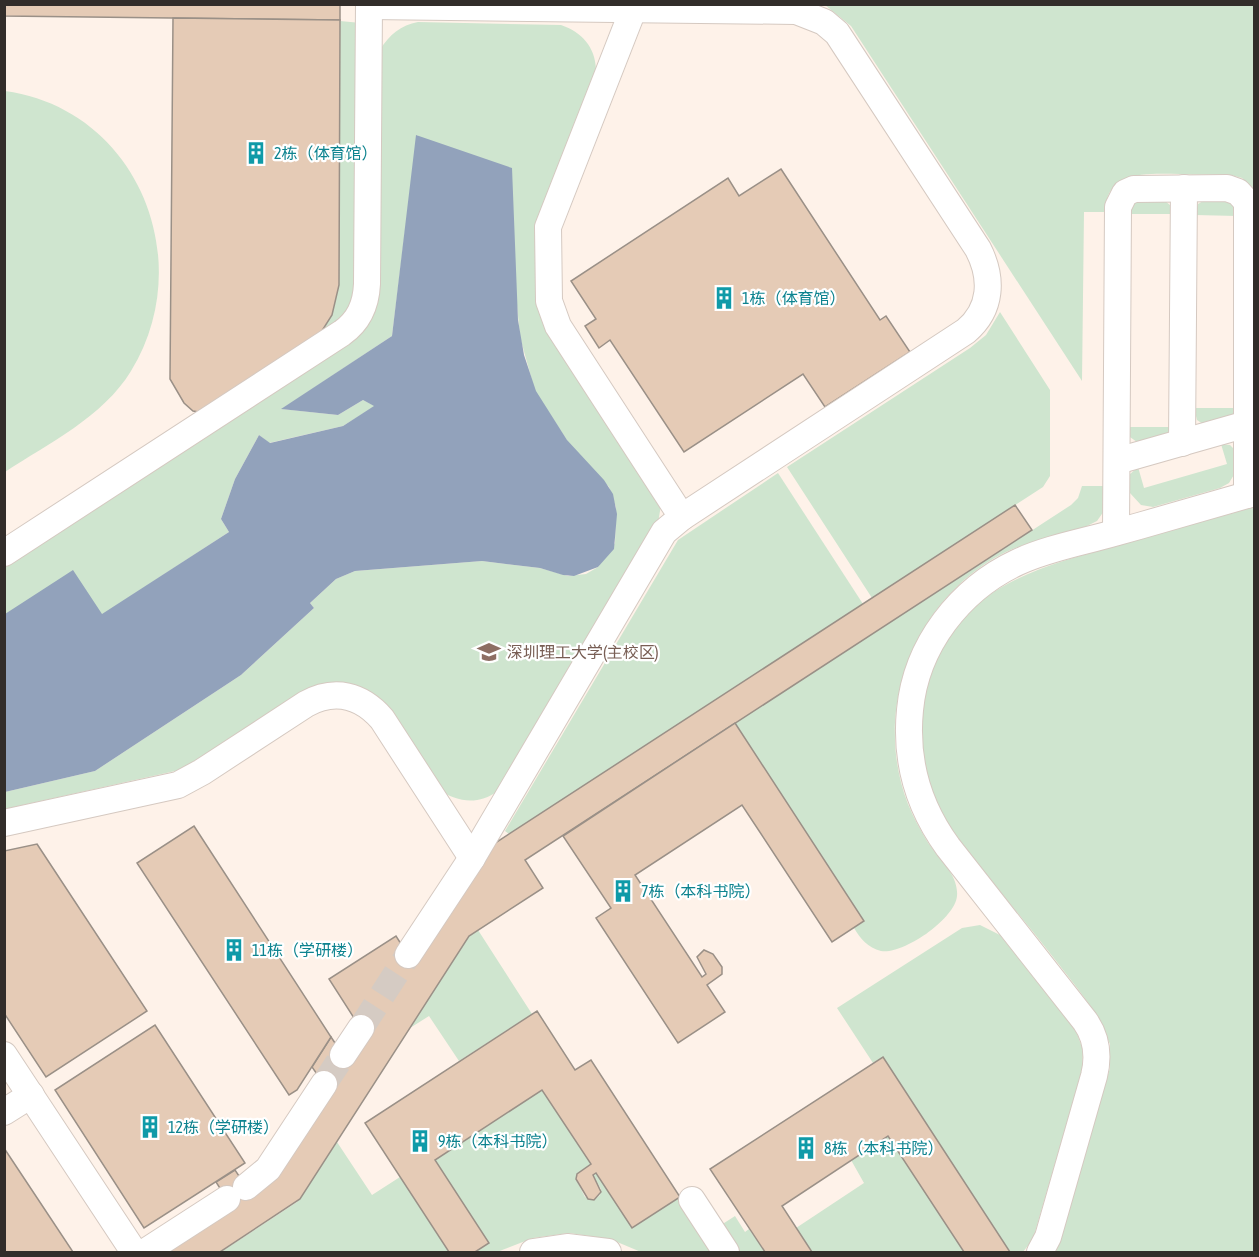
<svg xmlns="http://www.w3.org/2000/svg" width="1259" height="1257" font-family="'Asap Condensed','Noto Sans SC',sans-serif">
<rect width="100%" height="100%" fill="#fef2e9"/>
<!-- green -->
<g fill="#cfe5cf">
<path d="M825,5H1254V189L1242,178L1231,175C1214,174 1197,175 1180,174C1149,174 1106,169 1105,212H1084L1082,381L851,26Z"/>
<path d="M340,21L361,23L354,310L320,334L332,315L339,285Z"/>
<path d="M418,22L561,25C582,32 595,47 596,69L541,296L661,505L657,529L498,791C478,805 458,803 438,789L358,691L184,769L5,809V792L95,771L241,675L314,608L310,603L336,579L355,571L482,561L540,568L568,576L586,574L598,567L615,543L616,507L609,487L572,448L535,391L520,337L516,294L417,135L392,336L282,409L338,415L363,400L375,406L343,426L269,443L259,435L235,479L221,519L229,532L5,678V562L352,336L380,50C389,35 401,25 418,22Z"/>
<path d="M5,91C137,109 199,260 131,371C103,417 49,443 5,472Z"/>
<path d="M1136,200H1164L1171,206L1172,214H1130L1131,206Z"/>
<path d="M1205,200L1234,203L1237,216L1195,215L1198,204Z"/>
<path d="M1000,312L1050,390V476L1043,487L872,598L787,467L970,348L986,335Z"/>
<path d="M1194,408H1237L1232,416L1203,424L1197,420Z"/>
<path d="M1128,427H1171L1166,435L1137,442L1130,437Z"/>
<path d="M1221,444L1230,445L1235,450V473L1229,483L1220,488L1153,507L1141,505L1130,493L1129,475L1138,467L1144,488L1227,464Z"/>
<path d="M778,473L863,604L509,834L505,831L678,540Z"/>
<path d="M1082,486H1105L1104,511L1097,521C1069,537 1035,538 1006,552C915,597 871,709 908,804C913,817 920,829 927,841C937,857 959,874 957,896C955,919 903,955 881,951C868,948 860,938 854,928L864,921L735,723L1071,505L1078,498Z"/>
<path d="M1254,507V1252H1056L1110,1068V1044L1095,1012C1063,968 1028,926 994,884C977,863 958,842 945,819C924,781 916,735 926,692C953,588 1029,570 1119,545C1164,532 1209,520 1254,507Z"/>
<path d="M980,925L1000,935L1076,1031L1083,1050L1082,1070L1033,1239L1023,1252H1010L883,1057L873,1063L837,1008L962,928Z"/>
<path d="M478,930L532,1014L459,1061L429,1016L410,1028L469,936Z"/>
<path d="M542,1090L591,1164L577,1174L576,1179L585,1197L594,1200L600,1195L601,1189L593,1175L596,1173L632,1228L680,1197L717,1252H641L610,1239L569,1233L533,1238L497,1252H475L489,1243L435,1160Z"/>
<path d="M888,1136L964,1252H812L796,1228L864,1183L851,1160Z"/>
<path d="M337,1142L372,1195L400,1177L449,1252H221L297,1202Z"/>
<path d="M735,1216L745,1232L749,1229L765,1252H735L718,1227Z"/>
</g>
<!-- water -->
<path fill="#92a2bb" d="M416,135L512,168L518,320L524,355L536,391L567,440L604,480L613,494L617,514L614,549L598,567L574,576L563,575L540,568L482,561L355,571L336,579L310,603L314,608L241,675L95,771L5,792V614L73,570L102,614L229,532L221,519L235,479L259,435L270,443L343,426L374,406L363,400L338,415L281,409L392,336Z"/>
<!-- building -->
<g fill="#e5cbb6" stroke="#9a9087" stroke-width="1.5">
<path d="M4,4H340V20L4,16Z"/>
<path d="M173,18L340,20L339,285L332,315L320,334L199,412L193,411L184,403L170,379Z"/>
<path d="M781,169L880,320L886,316L910,352L825,407L803,374L684,452L610,340L599,348L585,326L596,319L571,281L728,178L739,196Z"/>
<path d="M1015,505L1032,530L525,860L543,888L469,936L300,1199L220,1252H165L230,1204L216,1182L235,1170L247,1188L268,1185L277,1178L327,1100L324,1084L312,1067L331,1037L343,1055L363,1032L329,979L396,936L408,955L489,847Z"/>
<path d="M735,723L864,921L832,942L742,805L635,875L702,977L706,974L697,957L704,950L713,954L722,967V974L707,985L725,1012L678,1043L596,918L611,908L563,836Z"/>
<path d="M194,826L331,1037L297,1090L289,1095L137,863Z"/>
<path d="M37,844L147,1011L46,1077L4,1013V851Z"/>
<path d="M537,1011L575,1070L591,1060L680,1197L632,1228L596,1173L593,1175L601,1192L594,1200L588,1199L576,1179L577,1174L591,1164L542,1090L435,1160L489,1243L475,1252H449L365,1123Z"/>
<path d="M155,1025L245,1163L144,1228L55,1090Z"/>
<path d="M883,1057L1010,1252H964L888,1136L782,1206L812,1252H765L710,1169Z"/>
<path d="M4,1148L73,1252H4Z"/>
</g>
<g fill="none" stroke-linecap="round" stroke-linejoin="round">
<!-- minor-tunnel -->
<g stroke="#d5cbc3" stroke-width="26" stroke-dasharray="26 13" stroke-linecap="butt">
<path d="M361,1028L408,955"/>
<path d="M324,1084L343,1055"/>
</g>
<!-- minor casing -->
<g stroke="#d5c9c1" stroke-width="28">
<g id="minor">
<path d="M369,6L796,11L824,22L837,33L978,249C993,278 992,309 966,331L682,517L664,532L472,858L408,955"/>
<path d="M633,10L548,227L549,301L558,326L682,517"/>
<path d="M1182,443L1184,188"/>
<path d="M1117,461L1247,424"/>
<path d="M1116,532L1118,207L1125,193L1134,189L1227,188L1238,192L1247,202V495"/>
<path d="M4,553L342,333C359,321 366,305 367,284L369,4"/>
<path d="M4,823L178,785L202,772L306,704C335,688 361,695 382,719L472,858"/>
<path d="M4,1055L134,1252"/>
<path d="M343,1055L361,1028"/>
<path d="M4,1112L31,1095"/>
<path d="M246,1187L268,1169L324,1084"/>
<path d="M692,1200L726,1252"/>
<path d="M145,1252L227,1199"/>
<path d="M533,1252L567,1247L608,1252"/>
<path d="M1040,1252L1048,1237L1094,1076C1099,1056 1097,1038 1085,1021L948,847C918,806 905,760 910,710C916,645 960,589 1018,562C1048,548 1083,542 1114,533C1161,520 1208,506 1254,493"/>
</g>
</g>
<!-- minor -->
<use href="#minor" stroke="#fff" stroke-width="26"/>
</g>
<!-- icons -->
<defs>
<g id="building-bare" transform="scale(1.8)"><path d="M-4-6H4V6H1V3H-1V6H-4ZM-2.5-4.3h1.7v1.8h-1.7ZM.8-4.3h1.7v1.8H.8ZM-2.5-1h1.7V.8h-1.7ZM.8-1h1.7V.8H.8Z" fill="#0f9aa8" stroke="#fff" stroke-width="2.5" paint-order="stroke"/></g>
<g id="university-bare" transform="scale(1.8)"><path d="M0-5L7-2L0 1L-7-2ZM-4 1L0 2.5L4 1V4Q0 6-4 4Z" fill="#8d6e63" stroke="#fff" stroke-width="2.5" paint-order="stroke"/></g>
</defs>
<g fill-rule="evenodd">
<use href="#building-bare" x="256" y="153"/>
<use href="#building-bare" x="724" y="298"/>
<use href="#university-bare" x="489" y="652"/>
<use href="#building-bare" x="623" y="891"/>
<use href="#building-bare" x="234" y="950"/>
<use href="#building-bare" x="150" y="1127"/>
<use href="#building-bare" x="420" y="1141"/>
<use href="#building-bare" x="806" y="1148"/>
</g>
<g text-anchor="middle" dominant-baseline="central" stroke-width="4.5" stroke-linejoin="round" paint-order="stroke">
<!-- culture labels -->
<g font-size="16" fill="#0d838f" stroke="#fff" text-anchor="start">
<text x="274" y="153">2栋（体育馆）</text>
<text x="742" y="298">1栋（体育馆）</text>
<text x="641" y="891">7栋（本科书院）</text>
<text x="252" y="950">11栋（学研楼）</text>
<text x="168" y="1127">12栋（学研楼）</text>
<text x="438" y="1141">9栋（本科书院）</text>
<text x="824" y="1148">8栋（本科书院）</text>
</g>
<!-- education labels -->
<g font-size="16" fill="#785e54" stroke="#fff" text-anchor="start">
<text x="507" y="652">深圳理工大学(主校区)</text>
</g>
</g>
<!-- border -->
<rect width="1259" height="1257" fill="none" stroke="#322d2a" stroke-width="12"/>
</svg>
